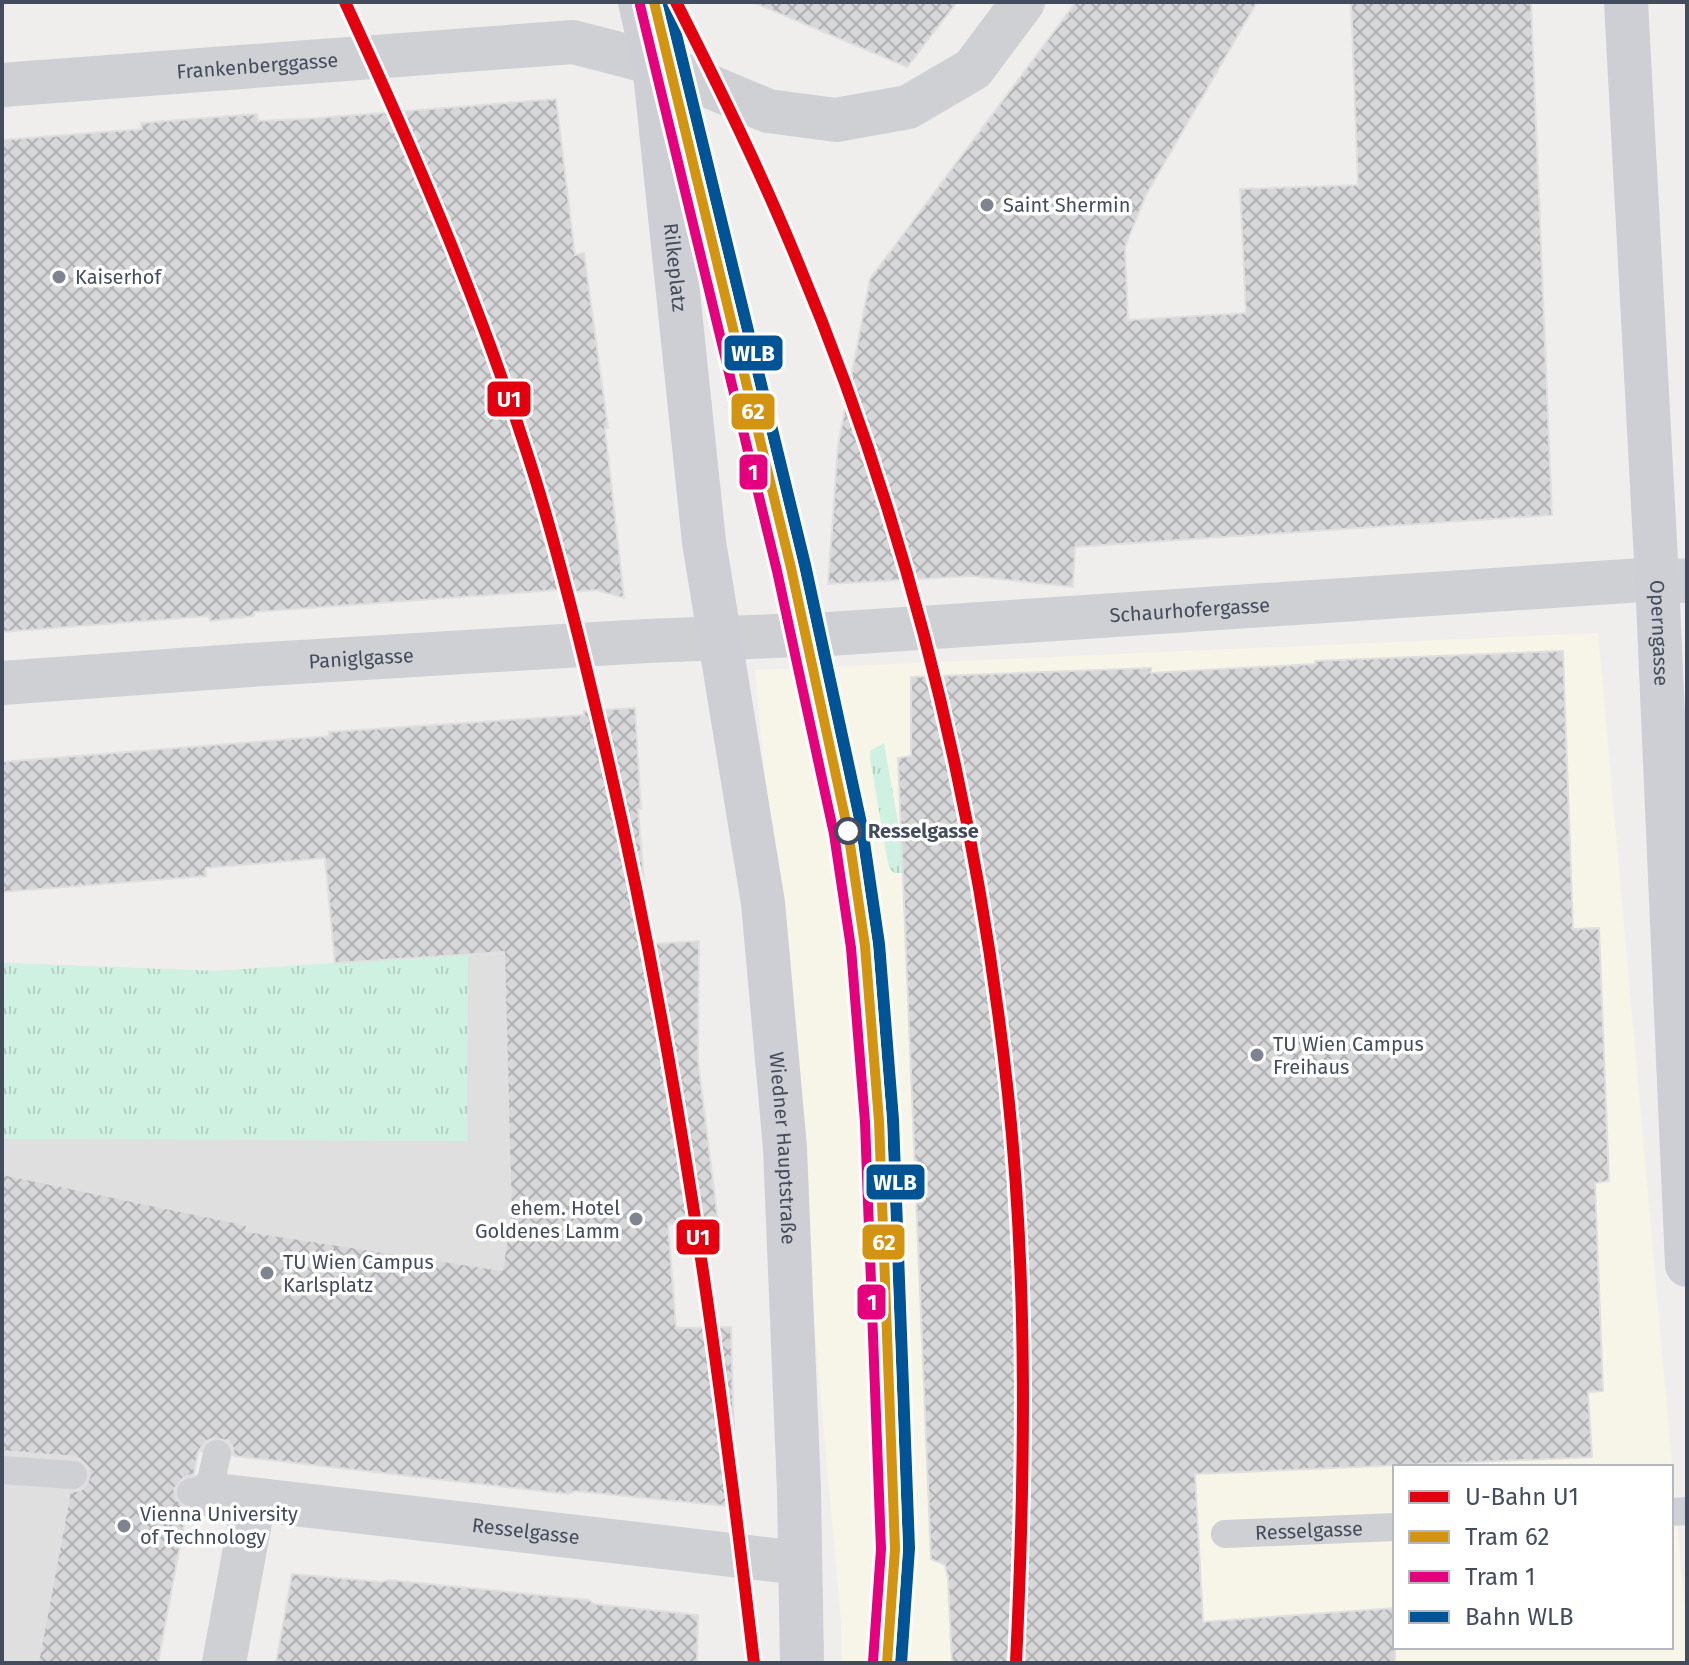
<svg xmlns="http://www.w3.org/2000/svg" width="1689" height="1665" font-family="'Fira Sans',sans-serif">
<defs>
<pattern id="grass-tufts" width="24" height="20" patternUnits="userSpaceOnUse" patternTransform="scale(2)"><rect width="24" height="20" fill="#cff1e1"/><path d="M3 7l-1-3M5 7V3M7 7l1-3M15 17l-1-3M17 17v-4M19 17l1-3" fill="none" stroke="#b3d0c3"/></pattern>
<pattern id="building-cross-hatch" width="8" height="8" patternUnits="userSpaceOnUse" patternTransform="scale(2)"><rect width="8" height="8" fill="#d7d7d9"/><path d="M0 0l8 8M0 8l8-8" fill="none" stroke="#b0b1b3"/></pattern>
</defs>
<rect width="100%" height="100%" fill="#efeeed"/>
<!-- commercial -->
<path fill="#f7f5e7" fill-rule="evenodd" d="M1598,633L1687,1634V1663H842L841,1620L755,670ZM1395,1467H1671V1647H1395Z"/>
<!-- education -->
<path fill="#e0dfe0" d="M699,941L698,1061L576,1221L676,1328L731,1327L736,1507L575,1491L568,1494L199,1452L158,1663H2V963L214,971Z"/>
<!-- grass -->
<g fill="url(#grass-tufts)">
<path d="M884,743L902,845L903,873H895L890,870L887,858L870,758L871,750Z"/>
<path d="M468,954L467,1141L2,1139V963L214,971Z"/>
</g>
<!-- building -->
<g fill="url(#building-cross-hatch)" stroke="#e0dfe0" stroke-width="2">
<path d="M752,2H957L907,67Z"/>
<path d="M1076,2H1257L1146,195L1125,247L1128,320L1246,313L1240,189L1358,185L1351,2H1531L1552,515L1075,547L1073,587L972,576L828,584L838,445L870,279Z"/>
<path d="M556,99L575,255L584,253L608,428H605L624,598L596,590L559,593L557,590L254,612V616L210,621L209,616L2,632V140L142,129L141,123L257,114L258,121L305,119Z"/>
<path d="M1563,651L1573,929L1599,928L1609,1181L1595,1183L1603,1391L1588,1392L1592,1457L1195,1474L1203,1622L1395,1608V1663H952L948,1578L945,1565L931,1559L898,758L911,756V677L1151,668V673L1315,664V661Z"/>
<path d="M635,708L641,809H638L649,944L699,941L698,1061L718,1221L668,1224L676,1328L731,1327L736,1507L575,1491L568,1494L234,1456L233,1448L228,1441L213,1438L205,1442L198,1452L194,1474L184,1477L174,1489L176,1499L187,1508L158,1663H38L70,1492L81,1490L87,1484L90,1475L88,1467L77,1457L2,1451V1174L247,1225L246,1231L502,1270L511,1213L504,952L335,963L325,858L206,868V876L2,892V762L329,736V732L584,715V711Z"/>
<path d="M292,1574L382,1582L389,1580L589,1600L594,1604L698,1615L697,1663H276Z"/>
</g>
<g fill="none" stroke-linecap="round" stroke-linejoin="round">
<!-- lane -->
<g stroke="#ced0d4" stroke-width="28">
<path d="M2,1470L73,1475"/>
<path d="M191,1492L208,1494L217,1454"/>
<path d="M1671,1512L1687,1511"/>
<path id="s1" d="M1225,1534L1395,1527"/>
</g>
<!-- street -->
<g stroke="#ced0d4" stroke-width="44">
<path id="s2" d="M2,85L573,42L654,63L768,111L836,120L908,107L973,69L1023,2"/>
<path id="s3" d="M2,683L250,665L646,641L829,634L1657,579L1687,581"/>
<path id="s4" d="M208,1494L800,1563"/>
<path d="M224,1663L254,1500"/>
</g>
<!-- secondary -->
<g stroke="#cdcfd4" stroke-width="44">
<path id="s5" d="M640,2L654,63L704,542L763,903L785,1148L799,1491L802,1663"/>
<path id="s6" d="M1626,2L1657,579L1687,1265"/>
</g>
<!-- rail-1 casing -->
<g stroke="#fff" stroke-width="18">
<path id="rail-1" d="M668,2L805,565L862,828L879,944L893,1120L909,1548L901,1663"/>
</g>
<!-- rail-1 -->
<use href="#rail-1" stroke="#005395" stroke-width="12"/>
<!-- tram-1 casing -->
<g stroke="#fff" stroke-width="16">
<path id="tram-1" d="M654,2L791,568L848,831L865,946L879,1121L895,1549L887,1663"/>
</g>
<!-- tram-2 casing -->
<g stroke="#fff" stroke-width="16">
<path id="tram-2" d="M640,5L777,571L834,834L851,948L865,1122L881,1549L873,1662"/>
</g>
<!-- tram-1 -->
<use href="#tram-1" stroke="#d39412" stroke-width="10"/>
<!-- tram-2 -->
<use href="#tram-2" stroke="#e5007d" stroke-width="10"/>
<!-- metro-1 casing -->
<g stroke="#fff" stroke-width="18">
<g id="metro-1">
<path d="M345,2C414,151 479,302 529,459C557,546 579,636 600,726C674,1034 717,1348 754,1663"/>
<path d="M676,2C719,87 761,172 797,260C908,525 977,808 1008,1094C1028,1283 1025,1474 1016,1663"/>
</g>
</g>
<!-- metro-1 -->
<use href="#metro-1" stroke="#e3000f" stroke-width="12"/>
</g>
<!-- markers -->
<g fill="#7f858f" stroke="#fff" stroke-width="3">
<circle cx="987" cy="205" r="8"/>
<circle cx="59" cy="277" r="8"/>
<circle cx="1257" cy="1055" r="8"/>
<circle cx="636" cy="1219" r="8"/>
<circle cx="267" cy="1273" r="8"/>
<circle cx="124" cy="1526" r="8"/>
</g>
<circle fill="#fff" stroke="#434c5c" stroke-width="4" cx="848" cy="831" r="12"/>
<g text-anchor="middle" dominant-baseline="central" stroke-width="7" stroke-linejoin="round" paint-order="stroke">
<!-- street labels -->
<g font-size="20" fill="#434c5c" stroke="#fff">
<text stroke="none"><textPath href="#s2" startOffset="256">Frankenberggasse</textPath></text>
<text stroke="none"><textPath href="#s5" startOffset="268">Rilkeplatz</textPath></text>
<text stroke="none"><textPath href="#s3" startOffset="1190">Schaurhofergasse</textPath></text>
<text stroke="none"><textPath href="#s6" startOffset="632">Operngasse</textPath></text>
<text stroke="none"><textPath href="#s3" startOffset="360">Paniglgasse</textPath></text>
<text stroke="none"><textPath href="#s5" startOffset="1156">Wiedner Hauptstraße</textPath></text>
<text stroke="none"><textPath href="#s1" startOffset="84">Resselgasse</textPath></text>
<text stroke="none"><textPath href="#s4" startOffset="320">Resselgasse</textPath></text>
</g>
<!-- poi labels -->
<g font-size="20" fill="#434c5c" stroke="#fff" text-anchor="start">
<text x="1003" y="205">Saint Shermin</text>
<text x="75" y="277">Kaiserhof</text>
<text x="1273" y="1044">TU Wien Campus<tspan x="1273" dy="23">Freihaus</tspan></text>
<text x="620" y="1208" text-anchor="end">ehem. Hotel<tspan x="620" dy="23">Goldenes Lamm</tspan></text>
<text x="283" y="1262">TU Wien Campus<tspan x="283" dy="23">Karlsplatz</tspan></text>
<text x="140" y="1514">Vienna University<tspan x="140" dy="23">of Technology</tspan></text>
</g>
<!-- stop labels -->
<g font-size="20" font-weight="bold" fill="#434c5c" stroke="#fff" text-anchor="start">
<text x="868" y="831">Resselgasse</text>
</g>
</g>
<g stroke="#fff" stroke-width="3">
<rect x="723" y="334" width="61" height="38" rx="8" fill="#005395"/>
<rect x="486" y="380" width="46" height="38" rx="8" fill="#e3000f"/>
<rect x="730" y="392" width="46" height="39" rx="8" fill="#d39412"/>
<rect x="738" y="453" width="31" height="38" rx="8" fill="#e5007d"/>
<rect x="865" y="1163" width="61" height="38" rx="8" fill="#005395"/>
<rect x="675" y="1218" width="46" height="38" rx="8" fill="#e3000f"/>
<rect x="861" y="1223" width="45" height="38" rx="8" fill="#d39412"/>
<rect x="856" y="1283" width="31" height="38" rx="8" fill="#e5007d"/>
</g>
<g font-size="22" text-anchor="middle" font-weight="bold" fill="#fff">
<text x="753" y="361">WLB</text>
<text x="509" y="407">U1</text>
<text x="753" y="419">62</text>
<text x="753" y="480">1</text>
<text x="895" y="1190">WLB</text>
<text x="698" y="1245">U1</text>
<text x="884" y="1250">62</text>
<text x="872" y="1310">1</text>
</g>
<!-- border -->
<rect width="1689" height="1665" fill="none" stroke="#434c5c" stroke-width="8"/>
<!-- legend -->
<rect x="1393" y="1465" width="280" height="184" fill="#ffffff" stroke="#b4b7be" stroke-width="2"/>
<rect x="1409" y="1491" width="40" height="12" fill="#e3000f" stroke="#b4b7be" stroke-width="2"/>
<text x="1465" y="1505" font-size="24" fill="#434c5c">U-Bahn U1</text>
<rect x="1409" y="1531" width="40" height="12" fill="#d39412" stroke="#b4b7be" stroke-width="2"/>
<text x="1465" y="1545" font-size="24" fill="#434c5c">Tram 62</text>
<rect x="1409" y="1571" width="40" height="12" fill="#e5007d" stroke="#b4b7be" stroke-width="2"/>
<text x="1465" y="1585" font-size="24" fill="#434c5c">Tram 1</text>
<rect x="1409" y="1611" width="40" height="12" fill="#005395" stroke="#b4b7be" stroke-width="2"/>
<text x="1465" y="1625" font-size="24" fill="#434c5c">Bahn WLB</text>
</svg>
